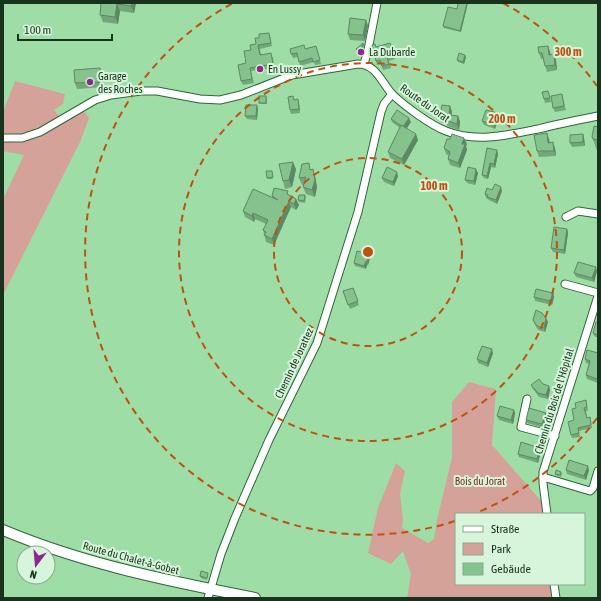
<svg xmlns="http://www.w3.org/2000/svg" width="601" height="601" font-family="'Asap Condensed',sans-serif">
<rect width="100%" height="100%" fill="#9fdda7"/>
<!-- green -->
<g fill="#d5a29a">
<path d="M15,81L65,94L63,104L54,110L63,120L83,110L89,118L80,142L3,295V199L24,155L3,151V112Z"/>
<path d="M469,382L496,389L492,445L551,512V514H456V584H550L551,598H407L411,574L403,551L391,564L368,553L378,508L396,463L405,471L400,494L403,520L402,528L428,543L434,539L437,520L452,457V402Z"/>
</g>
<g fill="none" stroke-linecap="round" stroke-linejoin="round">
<!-- street casing -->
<g stroke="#2c6738" stroke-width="9">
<g id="street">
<path d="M364,64L368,50L377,3"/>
<path d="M3,138H22L40,132L95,100L111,95L141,91H157L200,99L220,100L241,95L292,75L358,64C377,64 382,84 393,95C405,106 430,125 446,131C476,143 508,135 538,129C558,124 578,120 598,116"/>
<path d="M566,217L578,211L598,214"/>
<path d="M565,284L598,293"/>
<path d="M527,399L521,427L555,436"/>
<path d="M543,477L590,491L593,488L598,471"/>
<path d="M547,514L543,483V472L598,296"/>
<path d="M554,584L556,598"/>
<path d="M208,598L221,554L235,518L269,440L317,343L358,212L381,112L384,104L392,94"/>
</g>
</g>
<!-- secondary casing -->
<g stroke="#2c6738" stroke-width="12">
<path id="secondary" d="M3,530C84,564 169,581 255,598"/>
</g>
<!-- street -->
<use href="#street" stroke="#fff" stroke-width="7"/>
<!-- secondary -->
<use href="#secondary" stroke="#fff" stroke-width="10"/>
</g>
<!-- wall -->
<g fill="#72a77a">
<path d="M101,3H136L134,13L120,11L118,24L103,22L100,15Z"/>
<path d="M457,9L461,32L444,28L443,26Z"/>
<path d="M366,20L368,26L365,41L350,40L348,34Z"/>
<path d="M270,36L272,46L260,49L261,55L273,57L274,68L251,71L254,83L243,85L241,81L246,63L251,50L256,44L259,38Z"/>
<path d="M390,43L395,59L389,61L391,68L383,70L381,64L377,65L376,61V47Z"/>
<path d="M316,46L321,64L315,65L314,62L300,66L298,57L293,58L291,54L305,49Z"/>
<path d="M548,46L551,55L556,60L557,70L547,72L543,59H541L539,53Z"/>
<path d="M466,57L464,64L458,62L457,60Z"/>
<path d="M102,74L104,87L77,89L75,83Z"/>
<path d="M548,91L551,102L545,103L544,99Z"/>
<path d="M562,94L566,110L555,112L553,108Z"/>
<path d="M266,96L267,98V104H260L259,103Z"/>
<path d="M294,99L299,103L300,113L291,114L290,110Z"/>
<path d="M450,106L452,112V116H458L460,122L459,130L447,126L446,123H442L440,117Z"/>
<path d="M258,109L257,120L247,119L245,116Z"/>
<path d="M498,113L499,117L495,129L484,125L482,121Z"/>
<path d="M391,119L411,122L406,128L418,140L404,165L390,158L388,152L400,128L392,122Z"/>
<path d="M598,127V150H597L596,148L592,137Z"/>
<path d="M583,134L584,138L585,146L572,147L570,143Z"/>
<path d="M549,139L550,143L555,148L556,156L539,157L537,151Z"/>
<path d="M467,144L466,146L467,150L460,168L450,165L448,159L449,156L446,154L444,148Z"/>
<path d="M487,148L498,154L495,168L491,167L488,179L484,178L482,175Z"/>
<path d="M296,169L292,187L285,189L283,181Z"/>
<path d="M313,169L315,176L317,187L315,197L306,194L303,187L304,185H302L299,178L311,170Z"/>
<path d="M272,172L273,179H268L267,178Z"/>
<path d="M478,173L475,185L467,183L465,180Z"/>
<path d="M398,176L394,186L384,182L382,178Z"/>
<path d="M492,190L502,191L497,204L489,200L488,199L486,198L485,194Z"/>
<path d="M289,195L299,205L296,210L291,207L274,245L266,242L263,230L266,224L255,219L254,222L245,217L243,211L273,198L272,196Z"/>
<path d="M305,195L306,197L305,203L299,202L298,200Z"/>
<path d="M567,229L568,233L565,254L553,252L551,248Z"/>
<path d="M370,258L368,265H367L366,269L355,266L354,263Z"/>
<path d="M597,271L594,282L576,277L574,273Z"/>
<path d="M353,288L359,305L350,309L343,291Z"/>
<path d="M553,293L554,297L552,305L535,301L534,297Z"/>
<path d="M546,318L548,322L545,332L538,330L534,323L533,320Z"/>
<path d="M598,322V338L594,336L593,333Z"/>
<path d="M493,353L488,367L478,363L477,359Z"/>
<path d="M598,353V383L587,379L586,375L589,364L586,363L585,359Z"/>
<path d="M531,385L549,386L550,390L548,399L539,397L533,389Z"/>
<path d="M586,400L588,411H586L587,418L590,417L592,428L579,431L580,437L572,438L571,435L576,408Z"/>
<path d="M514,410L515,413L513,424L499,420L497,416Z"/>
<path d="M547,417L544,428L527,423L526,420Z"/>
<path d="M541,451L538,463L519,457L518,454Z"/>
<path d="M566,470H589L586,480L567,474Z"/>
<path d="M561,472L562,474L561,477L555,475V474Z"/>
<path d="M208,574L207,580L201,578L200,576Z"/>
</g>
<!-- shaded-wall -->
<g fill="#5d8863">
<path d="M132,3H136L134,13L131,6Z"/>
<path d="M467,3H468L461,32L460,31Z"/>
<path d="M117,4L120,11L118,24L115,17Z"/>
<path d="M366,20L368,26L365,41L363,35Z"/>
<path d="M363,43L364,45L362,53L359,55V53Z"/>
<path d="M548,46L550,52L551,61L549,55Z"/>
<path d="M554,54L556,60L557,70L555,65Z"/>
<path d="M465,55L466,57L464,64L463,62Z"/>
<path d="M100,68L102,74L104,87L102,82Z"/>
<path d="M298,99L299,103L300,113L299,109Z"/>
<path d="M257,105L258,109L257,120L256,116Z"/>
<path d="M450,106L452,112L451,121L449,115Z"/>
<path d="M498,113L499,117L495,129L494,125Z"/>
<path d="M458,116L460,122L459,130L457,124Z"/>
<path d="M409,118L411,122L405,131L403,127Z"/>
<path d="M547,133L549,139L550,148L548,143Z"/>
<path d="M416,134L418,140L404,165L402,159Z"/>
<path d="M583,134L584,138L585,146L583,142Z"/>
<path d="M464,138L467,144L466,146L467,150L460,168L458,163L462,144Z"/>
<path d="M553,142L555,148L556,156L554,151Z"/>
<path d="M497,150L498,154L495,168L494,164Z"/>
<path d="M293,162L296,169L292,187L289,180Z"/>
<path d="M490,163L491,167L488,179L487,176Z"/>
<path d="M313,169L315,176L317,187L315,197L312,190Z"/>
<path d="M476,169L478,173L475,185L474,181Z"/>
<path d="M397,172L398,176L394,186L393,182Z"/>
<path d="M501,187L502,191L497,204L496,200Z"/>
<path d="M296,199L299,205L296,210L294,204Z"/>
<path d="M289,201L291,207L274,245L272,239Z"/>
<path d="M253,213L255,219L254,222L252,216Z"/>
<path d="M567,229L568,233L565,254L564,250Z"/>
<path d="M369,254L370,258L368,265L367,262Z"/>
<path d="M366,261L367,265L366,269L364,266Z"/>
<path d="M596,267L597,271L594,282L592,278Z"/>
<path d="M553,293L554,297L552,305L550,301Z"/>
<path d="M546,318L548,322L545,332L544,328Z"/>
<path d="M492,349L493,353L488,367L487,363Z"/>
<path d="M549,386L550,390L548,399L546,395Z"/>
<path d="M514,410L515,413L513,424L511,420Z"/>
<path d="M546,413L547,417L544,428L542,424Z"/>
<path d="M540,448L541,451L538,463L537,459Z"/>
<path d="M588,466L589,470L586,480L584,476Z"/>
</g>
<!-- building -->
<g fill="#85c28e" stroke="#5d8863">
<path d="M101,3H132L131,6L117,4L115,17L100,15Z"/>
<path d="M458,3H467L460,31L443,26L448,7L457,9Z"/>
<path d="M350,18L366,20L363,35L348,34Z"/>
<path d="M269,33L271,43L258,45L260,55L271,53L273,64L250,68L252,79L241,81L238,65L246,63L244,51L251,50L250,45L256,44L255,38H259V34Z"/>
<path d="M363,43L361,51L359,53L356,49Z"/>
<path d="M390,43L394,55L387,57L389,64L382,66L380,60L376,61L372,45L375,44L376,47Z"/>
<path d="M304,45L305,49L316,46L320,60L313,62L312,58L299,62L297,53L291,54L290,49Z"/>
<path d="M548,46L549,55L554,54L555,65L545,66L542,53H539L538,47Z"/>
<path d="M459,53L465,55L463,62L457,60Z"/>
<path d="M100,68L102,82L75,83L74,70Z"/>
<path d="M548,91L550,98L544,99L542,92Z"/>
<path d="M562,94L564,106L553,108L551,96Z"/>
<rect x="259" y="96" width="7" height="7"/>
<path d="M293,96L294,100L298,99L299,109L290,110L288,97Z"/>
<path d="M246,105H257L256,116H245Z"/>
<path d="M442,105L450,106L449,115L458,116L457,124L445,120V118L440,117Z"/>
<path d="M397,110L409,118L403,127L391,119Z"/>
<path d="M486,110L498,113L494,125L482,121Z"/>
<path d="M401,125L416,134L402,159L388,152Z"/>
<path d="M594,126L598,127V140L593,139L592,137Z"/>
<path d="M547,133L548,143L553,142L554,151H537L534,135Z"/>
<path d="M452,134L464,138L462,144H465L458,163L448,159L450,152L444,148L447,139H450Z"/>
<path d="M583,134V142L570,143V135Z"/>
<path d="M487,148L497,150L494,164L490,163L487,176L482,175Z"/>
<path d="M293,162L289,180L283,181L279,164Z"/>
<path d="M309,163L310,170L313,169L315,180L312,190L303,187L306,177L299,178L302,164Z"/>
<path d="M387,167L397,172L393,182L382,178Z"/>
<path d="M468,167L476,169L474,181L465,180Z"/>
<path d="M266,171H272L273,177L267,178Z"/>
<path d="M495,184L501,187L496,200L487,197L488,195L485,194L487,188L492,190Z"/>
<path d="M274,188L288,191L287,194L296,199L294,204L289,201L272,239L264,235L266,232L263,230L268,220L253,213L252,216L243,211L253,189L278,200L272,196Z"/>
<path d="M299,195H305L304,201L298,200Z"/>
<path d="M554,227L567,229L564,250L551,248Z"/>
<path d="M357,251L369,254L367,262L366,261L364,266L354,263Z"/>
<path d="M578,262L596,267L592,278L574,273Z"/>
<path d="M353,288L358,301L348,305L343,291Z"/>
<path d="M536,289L553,293L550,301L534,297Z"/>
<path d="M536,310L542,313L546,318L544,328L537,326L533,320Z"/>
<path d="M596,322H598V335L593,333Z"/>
<path d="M482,346L492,349L487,363L477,359Z"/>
<path d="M587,350L598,353V376L597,379L586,375L590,361L585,359Z"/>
<path d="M539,379L543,384L549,386L546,395L538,393L531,385Z"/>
<path d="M586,400L587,407L584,408L587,418L590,417L591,425L578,428L579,433L571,435L568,422L574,420L572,409L576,408L575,403Z"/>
<path d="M500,406L514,410L511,420L497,416Z"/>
<path d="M529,408L546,413L542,424L526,420Z"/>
<path d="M521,442L540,448L537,459L518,454Z"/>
<path d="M569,460L588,466L584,476L566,470Z"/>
<path d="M556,470L561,472L560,475L555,474Z"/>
<path d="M201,571L208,573L207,578L200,576Z"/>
</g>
<!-- distance rings -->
<g fill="none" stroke="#bf510f" stroke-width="2" stroke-dasharray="7 5">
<circle cx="368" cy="252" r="94"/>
<circle cx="368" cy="252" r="189"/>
<path d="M597 418A283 283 0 0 1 476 513M455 521A283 283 0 0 1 233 3M503 3A283 283 0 0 1 597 86"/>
</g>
<!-- markers -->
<g fill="#8e288e" stroke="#d6f5da" stroke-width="1.5">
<circle cx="361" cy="52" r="4"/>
<circle cx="260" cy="69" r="4"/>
<circle cx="90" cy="82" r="4"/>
</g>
<g text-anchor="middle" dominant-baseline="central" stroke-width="4" stroke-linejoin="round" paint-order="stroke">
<!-- poi labels -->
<g font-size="11" fill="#19321d" stroke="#d6f5da" text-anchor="start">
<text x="369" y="52">La Dubarde</text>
<text x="268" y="69">En Lussy</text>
<text x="98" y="76">Garage<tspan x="98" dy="13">des Roches</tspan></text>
</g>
<!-- street labels -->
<g font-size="11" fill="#19321d" stroke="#d6f5da">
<text transform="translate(425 103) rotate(35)">Route du Jorat</text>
<text transform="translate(294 363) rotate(-65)">Chemin de Jorattez</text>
<text transform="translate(554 401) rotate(-73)">Chemin du Bois de l'Hôpital</text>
<text transform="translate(131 558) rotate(15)">Route du Chalet-à-Gobet</text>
</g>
<!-- park labels -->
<g font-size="11" fill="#842b24" stroke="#d6f5da">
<text x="480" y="481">Bois du Jorat</text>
</g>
</g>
<circle cx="368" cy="252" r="6" fill="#bf510f" stroke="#d6f5da" stroke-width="2"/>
<g font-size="12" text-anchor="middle" font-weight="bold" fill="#bf510f" stroke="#d6f5da" stroke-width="4" stroke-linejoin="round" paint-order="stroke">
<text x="568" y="56">300 m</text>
<text x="502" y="123">200 m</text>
<text x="434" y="190">100 m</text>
</g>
<!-- border -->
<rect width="601" height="601" fill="none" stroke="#19321d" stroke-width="8"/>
<!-- legend -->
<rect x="455" y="513" width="130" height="72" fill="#d6f5da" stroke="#8aa78e"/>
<rect x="463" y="526" width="20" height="6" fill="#ffffff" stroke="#8aa78e"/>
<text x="491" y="533" font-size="12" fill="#19321d">Straße</text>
<rect x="463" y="543" width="20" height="12" fill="#d5a29a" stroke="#8aa78e"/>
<text x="491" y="553" font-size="12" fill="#19321d">Park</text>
<rect x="463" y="563" width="20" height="12" fill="#85c28e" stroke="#8aa78e"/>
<text x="491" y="573" font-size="12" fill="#19321d">Gebäude</text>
<!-- north arrow -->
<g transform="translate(36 565) rotate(196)"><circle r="19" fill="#d6f5da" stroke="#8aa78e"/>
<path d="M0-3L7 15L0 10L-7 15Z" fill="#8e288e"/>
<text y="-6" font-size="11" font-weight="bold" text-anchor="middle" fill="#19321d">N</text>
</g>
<!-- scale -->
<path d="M18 34v6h94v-6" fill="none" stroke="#19321d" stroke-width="2"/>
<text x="24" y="34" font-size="12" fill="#19321d" stroke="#d6f5da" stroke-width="3" paint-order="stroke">100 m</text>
</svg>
